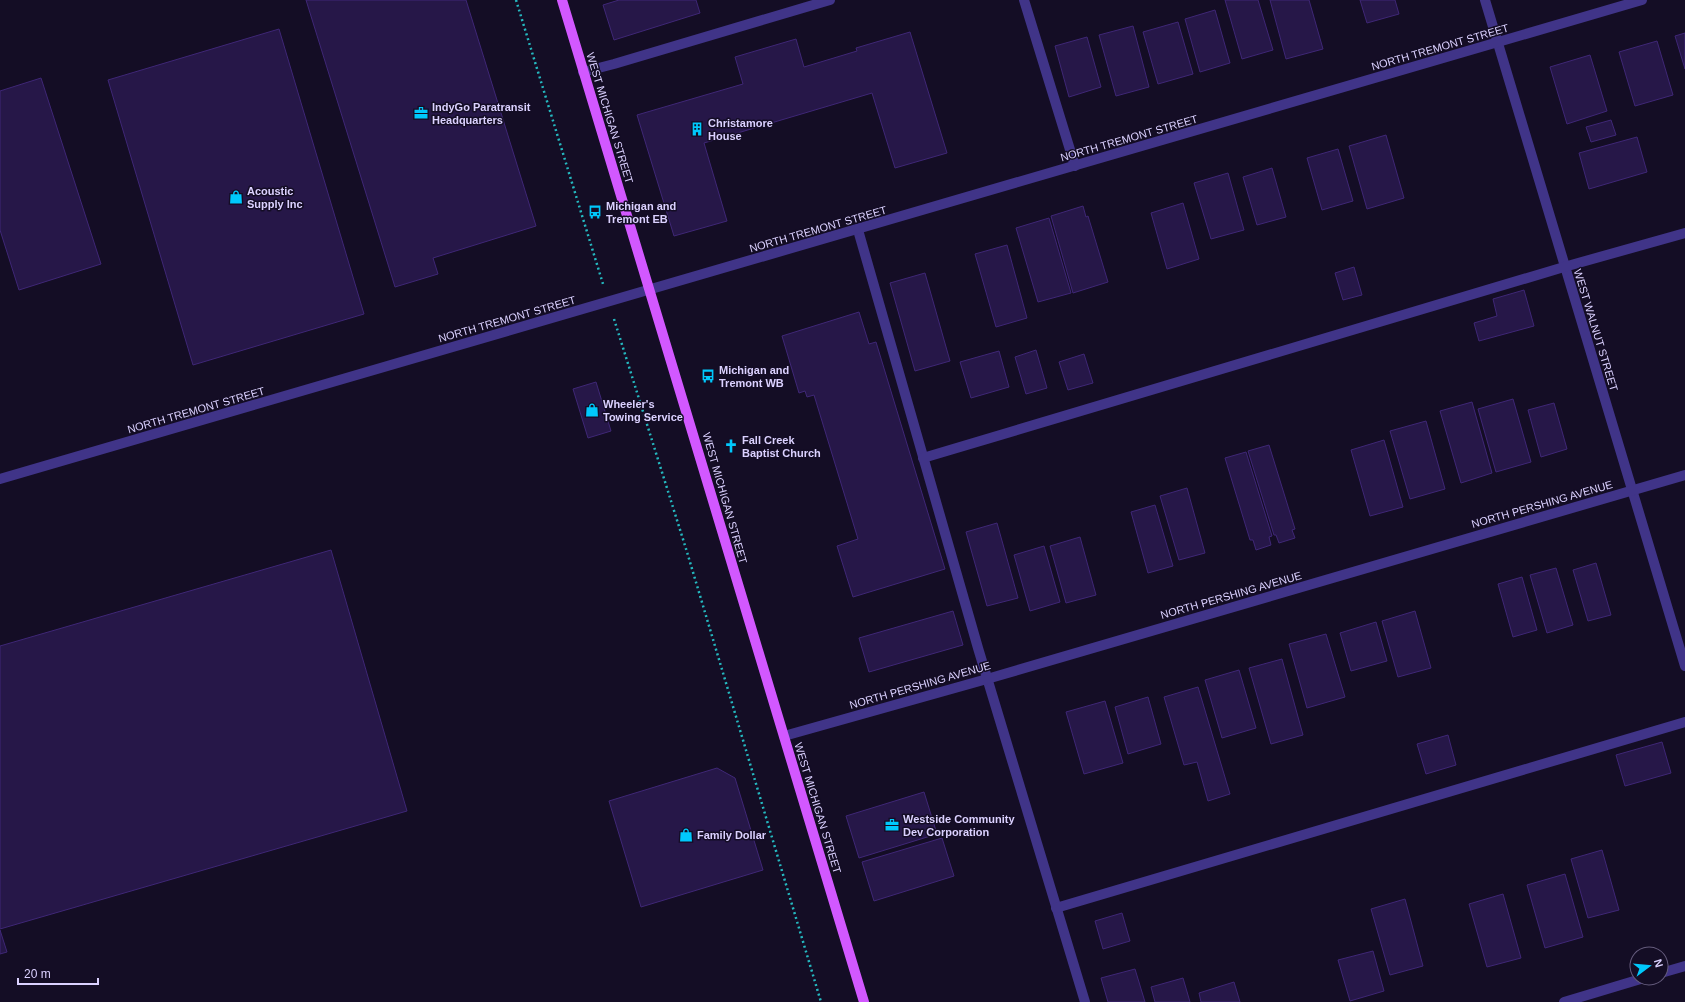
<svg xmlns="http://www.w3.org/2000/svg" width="1685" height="1002" font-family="Arial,sans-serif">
<rect width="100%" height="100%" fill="#140d25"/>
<!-- building -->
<g fill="#261748" stroke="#3f2776">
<path d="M306,0H466L536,226L433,258L438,274L395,287Z"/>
<path d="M619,0H696L700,13L614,40L603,5Z"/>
<path d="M1225,0H1258L1273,50L1242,59Z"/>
<path d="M1270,0H1309L1323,49L1286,59Z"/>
<path d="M1360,0H1395L1399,14L1367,23Z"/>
<path d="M1215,10L1230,63L1200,72L1185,19Z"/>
<path d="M1178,22L1193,74L1158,84L1143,32Z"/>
<path d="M1133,26L1149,87L1116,96L1099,35Z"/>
<path d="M279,29L364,314L193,365L108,80Z"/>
<path d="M910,32L947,153L895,168L872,93L704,143L727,221L674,236L637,115L743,84L735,57L796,39L804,67L857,51L856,48Z"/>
<path d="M1685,33V69L1675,36Z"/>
<path d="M1087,37L1101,87L1069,97L1055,46Z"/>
<path d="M1657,41L1673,95L1635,106L1619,52Z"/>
<path d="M1590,55L1607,111L1567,124L1550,67Z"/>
<path d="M41,78L101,264L19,290L0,230V91Z"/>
<path d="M1611,120L1616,135L1591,142L1586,127Z"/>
<path d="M1386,135L1404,198L1367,209L1349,146Z"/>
<path d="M1637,137L1647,172L1589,189L1579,153Z"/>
<path d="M1338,149L1353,201L1322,210L1307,158Z"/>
<path d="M1272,168L1286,217L1257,225L1243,177Z"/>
<path d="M1228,173L1244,230L1211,239L1194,183Z"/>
<path d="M1183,203L1199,259L1167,269L1151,213Z"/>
<path d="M1083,206L1086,217L1088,216L1108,282L1073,293L1051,216Z"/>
<path d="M1049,218L1071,293L1038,302L1016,228Z"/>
<path d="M1007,245L1027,318L996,327L975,254Z"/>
<path d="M1354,267L1362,295L1343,300L1335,273Z"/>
<path d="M925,273L950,361L915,371L890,283Z"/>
<path d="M1524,290L1534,326L1479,341L1474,323L1497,316L1493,299Z"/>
<path d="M859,312L869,344L876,342L945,569L853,597L837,546L858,539L814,395L807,397L805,391L799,393L782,336Z"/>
<path d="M1036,350L1047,388L1026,394L1015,357Z"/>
<path d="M999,351L1009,387L971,398L960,362Z"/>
<path d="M1084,354L1093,383L1068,390L1059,362Z"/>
<path d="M596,382L611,431L588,438L573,389Z"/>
<path d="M1513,399L1531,462L1496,472L1478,409Z"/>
<path d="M1472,402L1492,473L1461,483L1440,411Z"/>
<path d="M1554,403L1567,449L1541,457L1528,410Z"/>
<path d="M1426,421L1445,489L1410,499L1390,431Z"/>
<path d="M1384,440L1403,507L1370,516L1351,450Z"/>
<path d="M1269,445L1295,529L1292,530L1295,538L1279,543L1276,535H1274L1248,451Z"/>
<path d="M1246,452L1272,536L1269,537L1271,545L1256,550L1253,540H1250L1225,458Z"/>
<path d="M1187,488L1205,553L1179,560L1160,496Z"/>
<path d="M1155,505L1173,566L1148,573L1131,512Z"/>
<path d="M997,523L1018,598L987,606L966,532Z"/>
<path d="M1080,537L1096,595L1066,603L1050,546Z"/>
<path d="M1044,546L1060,602L1030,611L1014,555Z"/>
<path d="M331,550L407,811L0,929V646Z"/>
<path d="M1596,563L1611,615L1588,621L1573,570Z"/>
<path d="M1556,568L1573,625L1547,633L1530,575Z"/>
<path d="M1522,577L1537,630L1513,637L1498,584Z"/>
<path d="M953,611L963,645L869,672L859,638Z"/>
<path d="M1415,611L1431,668L1398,677L1382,621Z"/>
<path d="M1376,622L1387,661L1351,671L1340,633Z"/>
<path d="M1326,634L1345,697L1307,708L1289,644Z"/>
<path d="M1282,659L1303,735L1271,744L1249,668Z"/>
<path d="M1239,670L1256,728L1222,738L1205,680Z"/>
<path d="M1198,687L1230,794L1208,801L1197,762L1184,765L1164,697Z"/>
<path d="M1148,697L1161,744L1128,754L1115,707Z"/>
<path d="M1105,701L1123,763L1084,774L1066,712Z"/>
<path d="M1448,735L1456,765L1426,774L1417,744Z"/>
<path d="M1662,742L1671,773L1625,786L1616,755Z"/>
<path d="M717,768L735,778L763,870L641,907L609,801Z"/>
<path d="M924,792L937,834L859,858L846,816Z"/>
<path d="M942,838L954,876L874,901L862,862Z"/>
<path d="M1602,850L1619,910L1588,918L1571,859Z"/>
<path d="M1565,874L1583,937L1545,948L1527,885Z"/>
<path d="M1503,894L1521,958L1487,967L1469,904Z"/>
<path d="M1405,899L1423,966L1390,975L1371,909Z"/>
<path d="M1122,913L1130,941L1103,949L1095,921Z"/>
<path d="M0,930L7,952L0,954Z"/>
<path d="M1373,951L1384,991L1350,1001L1338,960Z"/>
<path d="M1135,969L1145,1002H1108L1101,978Z"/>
<path d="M1183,978L1190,1002H1155L1151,987Z"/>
<path d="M1234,982L1240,1002H1201L1199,993Z"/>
</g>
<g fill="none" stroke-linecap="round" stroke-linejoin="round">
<!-- path -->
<g stroke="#25b8bf" stroke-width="2.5" stroke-dasharray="2 3" stroke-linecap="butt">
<path d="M516,0L603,284"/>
<path d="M614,319L687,552L821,1002"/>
</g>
<!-- minor -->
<g stroke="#403488" stroke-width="10">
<path d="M1024,0L1075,166"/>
<path d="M1485,0L1685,666"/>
<path d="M583,72L614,64L830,0"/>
<path d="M858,230L978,648L1085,1002"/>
<path d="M923,458L1564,267L1685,233"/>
<path d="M0,479L1642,0"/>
<path d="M784,736L987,679L1685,475"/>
<path d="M1056,908L1685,722"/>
<path d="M1661,973L1685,966"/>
<path d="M1564,1002L1644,978"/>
</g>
<!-- major -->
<path stroke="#d258ff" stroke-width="10" d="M562,0L864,1002"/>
</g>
<!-- icons -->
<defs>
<g id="office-bare" transform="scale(1.08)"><path d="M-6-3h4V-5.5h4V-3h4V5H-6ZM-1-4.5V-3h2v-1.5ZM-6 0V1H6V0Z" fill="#00c8fc" stroke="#140d25" stroke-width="2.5" paint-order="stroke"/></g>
<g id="building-bare" transform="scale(1.08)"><path d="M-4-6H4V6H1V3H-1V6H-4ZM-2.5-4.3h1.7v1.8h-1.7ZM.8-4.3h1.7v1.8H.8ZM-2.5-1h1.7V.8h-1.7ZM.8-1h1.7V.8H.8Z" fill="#00c8fc" stroke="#140d25" stroke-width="2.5" paint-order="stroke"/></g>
<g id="shop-bare" transform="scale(1.08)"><path d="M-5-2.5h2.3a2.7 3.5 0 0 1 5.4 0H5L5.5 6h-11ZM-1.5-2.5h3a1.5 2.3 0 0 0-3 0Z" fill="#00c8fc" stroke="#140d25" stroke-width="2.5" paint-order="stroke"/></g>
<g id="bus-bare" transform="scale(1.08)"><path d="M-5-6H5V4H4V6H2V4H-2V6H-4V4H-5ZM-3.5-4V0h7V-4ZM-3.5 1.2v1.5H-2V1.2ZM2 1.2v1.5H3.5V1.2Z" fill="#00c8fc" stroke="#140d25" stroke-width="2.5" paint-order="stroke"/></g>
<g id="church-bare" transform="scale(1.08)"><path d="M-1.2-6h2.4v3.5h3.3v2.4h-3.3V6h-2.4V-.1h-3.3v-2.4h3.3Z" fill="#00c8fc" stroke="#140d25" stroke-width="2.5" paint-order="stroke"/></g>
</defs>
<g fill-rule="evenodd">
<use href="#office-bare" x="421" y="113"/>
<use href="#building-bare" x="697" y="129"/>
<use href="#shop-bare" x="236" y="197"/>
<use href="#bus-bare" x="595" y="212"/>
<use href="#bus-bare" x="708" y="376"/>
<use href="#shop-bare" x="592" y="410"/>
<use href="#church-bare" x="731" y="446"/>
<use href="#office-bare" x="892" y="825"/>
<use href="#shop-bare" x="686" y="835"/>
</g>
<g text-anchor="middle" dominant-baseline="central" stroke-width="3" stroke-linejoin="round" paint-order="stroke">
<!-- street labels -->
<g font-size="11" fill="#dbd1ff" stroke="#140d25">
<text transform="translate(1440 47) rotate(-16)">NORTH TREMONT STREET</text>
<text transform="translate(610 118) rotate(73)">WEST MICHIGAN STREET</text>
<text transform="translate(1129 138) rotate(-16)">NORTH TREMONT STREET</text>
<text transform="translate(818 229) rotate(-16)">NORTH TREMONT STREET</text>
<text transform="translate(507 319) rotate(-16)">NORTH TREMONT STREET</text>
<text transform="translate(1596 330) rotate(73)">WEST WALNUT STREET</text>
<text transform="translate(196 410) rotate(-16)">NORTH TREMONT STREET</text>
<text transform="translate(725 498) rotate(74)">WEST MICHIGAN STREET</text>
<text transform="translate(1542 504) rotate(-16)">NORTH PERSHING AVENUE</text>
<text transform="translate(1231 595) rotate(-16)">NORTH PERSHING AVENUE</text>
<text transform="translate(920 685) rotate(-16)">NORTH PERSHING AVENUE</text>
<text transform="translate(818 808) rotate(73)">WEST MICHIGAN STREET</text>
</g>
<!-- poi labels -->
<g font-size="11" font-weight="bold" fill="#dbd1ff" stroke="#140d25" text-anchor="start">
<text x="432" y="107">IndyGo Paratransit<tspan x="432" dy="13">Headquarters</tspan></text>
<text x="708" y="123">Christamore<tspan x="708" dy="13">House</tspan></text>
<text x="247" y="191">Acoustic<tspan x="247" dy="13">Supply Inc</tspan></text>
<text x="606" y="206">Michigan and<tspan x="606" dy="13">Tremont EB</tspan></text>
<text x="719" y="370">Michigan and<tspan x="719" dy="13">Tremont WB</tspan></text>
<text x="603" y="404">Wheeler's<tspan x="603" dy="13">Towing Service</tspan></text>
<text x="742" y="440">Fall Creek<tspan x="742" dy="13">Baptist Church</tspan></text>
<text x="903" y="819">Westside Community<tspan x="903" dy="13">Dev Corporation</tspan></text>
<text x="697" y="835">Family Dollar</text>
</g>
</g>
<!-- north arrow -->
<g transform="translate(1649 966) rotate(74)"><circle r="19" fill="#140d25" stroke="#645b7c"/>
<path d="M0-3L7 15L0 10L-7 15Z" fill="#00c8fc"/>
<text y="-6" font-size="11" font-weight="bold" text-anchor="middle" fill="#dbd1ff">N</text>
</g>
<!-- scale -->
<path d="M18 978v6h80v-6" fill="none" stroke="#dbd1ff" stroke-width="2"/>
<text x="24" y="978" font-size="12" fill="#dbd1ff" stroke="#140d25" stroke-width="3" paint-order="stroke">20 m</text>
</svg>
